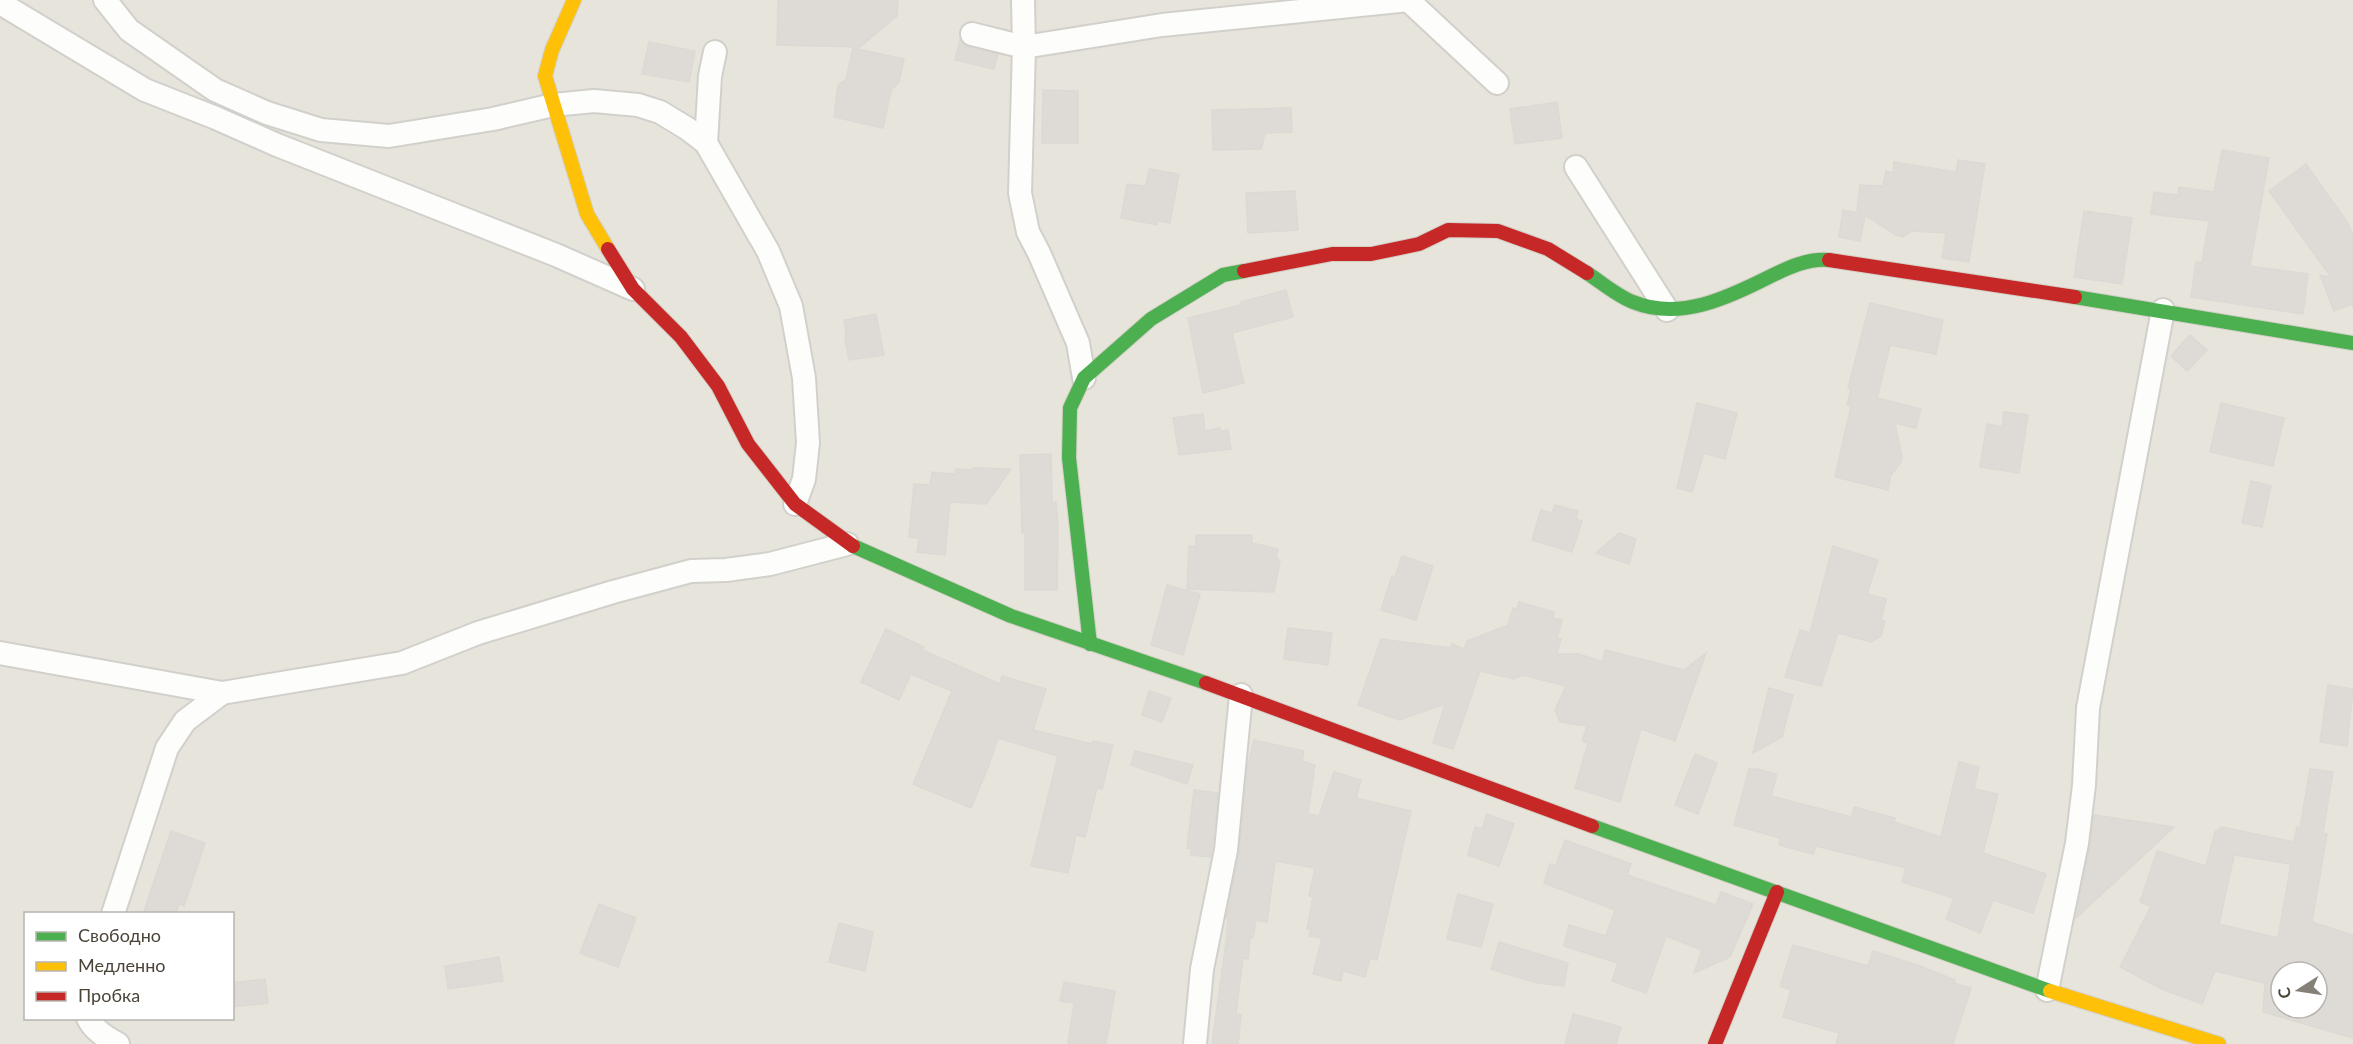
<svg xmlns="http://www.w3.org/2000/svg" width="2353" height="1044" font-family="Lato,sans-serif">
<rect width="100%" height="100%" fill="#f4f2ee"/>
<!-- residential -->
<path fill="#e7e4dc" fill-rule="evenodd" d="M0,0H2353V1044H0ZM26,914H232V1018H26ZM2281,972H2317V1008H2281Z"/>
<!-- building -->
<g fill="#dedbd6" stroke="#dcd9d4" stroke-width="1.5" fill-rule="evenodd">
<path d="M778,0H898L897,16L860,47L777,45Z"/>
<path d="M960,40L969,47L998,54L994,69L955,60Z"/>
<path d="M649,42L695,51L689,82L642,74Z"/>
<path d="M853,48L904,59L899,82L891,90L883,128L834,117L838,85L846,80Z"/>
<path d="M1043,90L1078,91V143H1042Z"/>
<path d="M1557,102L1562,138L1515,144L1510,109Z"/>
<path d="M1291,108L1292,132L1265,133L1261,149L1213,150L1212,110Z"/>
<path d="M2222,150L2269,158L2250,266L2308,274L2303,314L2191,297L2196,262L2202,263L2209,221L2151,214L2154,192L2178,195L2179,187L2214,192Z"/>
<path d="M1958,160L1985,164L1969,262L1942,258L1946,233L1912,231L1902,237L1896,235L1865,215L1860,241L1839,237L1843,210L1861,213L1857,210L1860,185L1883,186L1886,171L1893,173L1894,162L1956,172Z"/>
<path d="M2306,164L2348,223L2353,235V307L2351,304L2334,311L2320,275L2331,277L2269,191Z"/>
<path d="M1149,169L1179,174L1170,223L1158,221L1157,225L1121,218L1127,184L1146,186Z"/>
<path d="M1295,191L1298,230L1248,233L1246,193Z"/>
<path d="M2084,211L2132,218L2122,284L2074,277Z"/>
<path d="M1286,290L1293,317L1232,333L1244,383L1203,393L1188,318L1241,305V302Z"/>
<path d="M1870,303L1943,320L1936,354L1890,345L1877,398L1921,409L1916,428L1895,423L1902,457L1901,462L1891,475L1888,490L1835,477L1851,406L1847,405L1851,389L1848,388Z"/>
<path d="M876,314L884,355L849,360L845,339L846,335L844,320Z"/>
<path d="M2190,335L2207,350L2187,371L2171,356Z"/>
<path d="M1697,403L1737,413L1725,459L1704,453L1692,492L1677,488Z"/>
<path d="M2221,403L2284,418L2273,466L2210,452Z"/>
<path d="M2004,412L2028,415L2019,473L1980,467L1987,424L2002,427Z"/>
<path d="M1203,414L1205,431L1220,428V431L1228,430L1231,449L1179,455L1173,418Z"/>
<path d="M1051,454L1052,502H1056L1058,524L1057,590H1025V533H1022L1020,455Z"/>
<path d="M973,468L1011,469L986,504L950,502L945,555L917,552L919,538L909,537L914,484L930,485L932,472L955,474L956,469L973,470Z"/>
<path d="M2251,481L2271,486L2262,527L2242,523Z"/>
<path d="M1555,505L1578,511L1576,519L1582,521L1572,552L1532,540L1541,510L1552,513Z"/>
<path d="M1619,533L1636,539L1629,564L1596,553Z"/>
<path d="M1196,535H1252V543L1278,549L1276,557L1280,561L1274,592L1187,589L1189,546H1196Z"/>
<path d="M1833,546L1878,560L1867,594L1886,599L1881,620L1885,621L1881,636L1871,642L1838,633L1821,686L1785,677L1800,630L1810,633Z"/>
<path d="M1402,556L1433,566L1416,620L1381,610L1392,576L1395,577Z"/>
<path d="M1167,585L1200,594L1183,655L1151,645Z"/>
<path d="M1519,602L1554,612L1553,618L1562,620L1557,638L1561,639L1557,654H1579L1603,662L1605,650L1684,670L1706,653L1675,741L1641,729L1620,802L1575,788L1588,743L1582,741L1587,726L1560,722L1555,710L1566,686L1522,675L1514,679L1480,671L1453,749L1433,743L1445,704L1399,720L1358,705L1381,639L1451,648L1452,644L1464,649L1467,641L1508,625L1513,608L1517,609Z"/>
<path d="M1288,628L1332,633L1328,665L1284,659Z"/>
<path d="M886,629L924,647L922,650L1000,684L1002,676L1046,689L1033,730L1092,744L1093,741L1113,745L1102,789L1097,788L1085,837L1076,835L1068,873L1031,866L1058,756L998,738L989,765L971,808L913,784L952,691L911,674L899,700L861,682Z"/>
<path d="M2328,685L2353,689L2347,746L2320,742Z"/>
<path d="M1769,688L1793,695L1782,737L1753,753Z"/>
<path d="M1149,691L1171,698L1162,722L1142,715Z"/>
<path d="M1254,740L1304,751L1302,761L1315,765L1308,814L1319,816L1334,772L1361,780L1356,798L1411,811L1377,960L1370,958L1365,977L1343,971L1341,981L1313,974L1322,938L1309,936L1311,929H1307L1313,897L1309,896L1315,868L1275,861L1267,922L1256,920L1253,938H1250L1248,959L1243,958L1236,1014L1241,1015L1238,1044H1212L1227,935L1228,918H1226L1239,853L1247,769Z"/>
<path d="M1135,751L1193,765L1187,784L1131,765Z"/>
<path d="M1695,754L1717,763L1698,814L1675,805Z"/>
<path d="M1959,762L1979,767L1974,789L1998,794L1983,853L2046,874L2033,913L1993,900L1980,933L1946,919L1954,898L1902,882L1906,868L1816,846L1813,854L1779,845L1780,838L1734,825L1749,769H1757L1777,774L1771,796L1852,817L1854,807L1895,818L1894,822L1941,837Z"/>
<path d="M2310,769L2333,772L2323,833L2327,834L2312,922L2353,935V1038L2263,1012L2265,983L2215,971L2202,1004L2162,989L2120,967L2151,906L2140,902L2157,851L2206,866L2215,832L2222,827L2294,842L2297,827L2300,828ZM2234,855L2291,864L2278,938L2219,924ZM2281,972H2317V1008H2281Z"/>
<path d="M1194,790L1218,793L1211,857L1191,855L1192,849L1187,848Z"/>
<path d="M1487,814L1514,824L1499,866L1468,855L1475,827L1482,829Z"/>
<path d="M2094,815L2174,827L2076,918L2090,846Z"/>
<path d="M171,831L205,843L184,906L179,904L176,914H143Z"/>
<path d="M1565,840L1631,864L1627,875L1716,905L1721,892L1753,904L1730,957L1694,973L1702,950L1666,936L1646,993L1612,981L1618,963L1564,946L1569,925L1606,936L1615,910L1544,883L1550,864L1556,865Z"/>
<path d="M1458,894L1493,904L1481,947L1447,939Z"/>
<path d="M599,904L636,918L618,967L580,953Z"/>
<path d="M839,923L873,932L865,971L829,962Z"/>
<path d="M1499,942L1568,963L1564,986L1537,983L1491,969Z"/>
<path d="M1793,945L1868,966L1873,951L1920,966L1955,980L1954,983L1971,988L1953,1044H1836L1839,1033L1783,1017L1791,990L1780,986Z"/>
<path d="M499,957L503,981L448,989L445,966Z"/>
<path d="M265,979L268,1003L232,1007V983Z"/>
<path d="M1064,982L1115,991L1106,1044H1068L1074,1003L1060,1001Z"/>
<path d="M1573,1014L1621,1027L1616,1044H1565Z"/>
</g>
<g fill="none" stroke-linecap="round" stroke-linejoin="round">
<!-- street casing -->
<g stroke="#d2d0cb" stroke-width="26">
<g id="street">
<path d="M105,0L129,30L215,90L267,113L321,130L389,136L493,119L553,105L594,101L638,105L660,112L688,129L706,143L768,251L791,306L804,378L808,443L804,479L795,504"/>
<path d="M1023,0L1024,47L1020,193L1028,232L1039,253L1078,343L1084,378"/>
<path d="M1408,0L1497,83"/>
<path d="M0,3L145,90L216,118L277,145L556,255L633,289"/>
<path d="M972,34L1024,47L1162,25L1409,0"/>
<path d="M706,143L710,76L715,52"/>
<path d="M1576,167L1667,310"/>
<path d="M0,653L222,693L402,663L478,633L613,592L691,571L726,570L770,564L847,544"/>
<path d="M113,914L167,748L185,721L222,693"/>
<path d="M2047,990L2077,843L2084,785L2088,708L2163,310"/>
<path d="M88,1018C93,1030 107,1038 118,1044"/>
<path d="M1195,1044L1202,969L1226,850L1241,695"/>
</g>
</g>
<!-- fast casing -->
<g stroke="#d3cfc5" stroke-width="16">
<g id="fast">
<path d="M1587,273C1601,282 1617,296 1633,302C1680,321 1727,298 1769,277C1787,268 1808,258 1829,260"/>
<path d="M2075,297L2353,343"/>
<path d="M853,546L1011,616L1206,683"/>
<path d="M1090,644L1069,458L1070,408L1084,378L1151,319L1223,275L1244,271"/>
<path d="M1592,826L2050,991"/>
</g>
</g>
<!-- slow casing -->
<g stroke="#d3cfc5" stroke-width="16">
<g id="slow">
<path d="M574,0L552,50L545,76L587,214L608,249"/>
<path d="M2050,991L2219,1044"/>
</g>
</g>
<!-- jam casing -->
<g stroke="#d3cfc5" stroke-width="16">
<g id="jam">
<path d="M608,249L633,289L681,337L718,386L748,444L795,504L853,546"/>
<path d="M1829,260L2075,297"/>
<path d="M1244,271L1332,254H1371L1419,244L1448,230L1498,231L1548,249L1587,273"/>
<path d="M1206,683L1592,826"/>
<path d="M1715,1044L1777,892"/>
</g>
</g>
<!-- street -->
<use href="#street" stroke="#fdfdfc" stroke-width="22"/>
<!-- fast -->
<use href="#fast" stroke="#4caf50" stroke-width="14"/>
<!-- slow -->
<use href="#slow" stroke="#ffc107" stroke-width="14"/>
<!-- jam -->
<use href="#jam" stroke="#c62828" stroke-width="14"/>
</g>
<!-- legend -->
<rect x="24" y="912" width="210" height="108" fill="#ffffff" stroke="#b7b4b0" stroke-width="1.5"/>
<rect x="36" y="932" width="30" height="9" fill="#4caf50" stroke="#b7b4b0" stroke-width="1.5"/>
<text x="78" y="942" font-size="18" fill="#4b4439">Свободно</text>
<rect x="36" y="962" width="30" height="9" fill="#ffc107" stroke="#b7b4b0" stroke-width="1.5"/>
<text x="78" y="972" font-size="18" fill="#4b4439">Медленно</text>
<rect x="36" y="992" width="30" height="9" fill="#c62828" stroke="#b7b4b0" stroke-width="1.5"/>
<text x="78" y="1002" font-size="18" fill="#4b4439">Пробка</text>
<!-- north arrow -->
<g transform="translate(2299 990) rotate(258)"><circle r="28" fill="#ffffff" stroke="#b7b4b0" stroke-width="1.5"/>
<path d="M0-4.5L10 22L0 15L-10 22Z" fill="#868178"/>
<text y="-9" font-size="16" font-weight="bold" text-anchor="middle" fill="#4b4439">С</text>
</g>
</svg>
